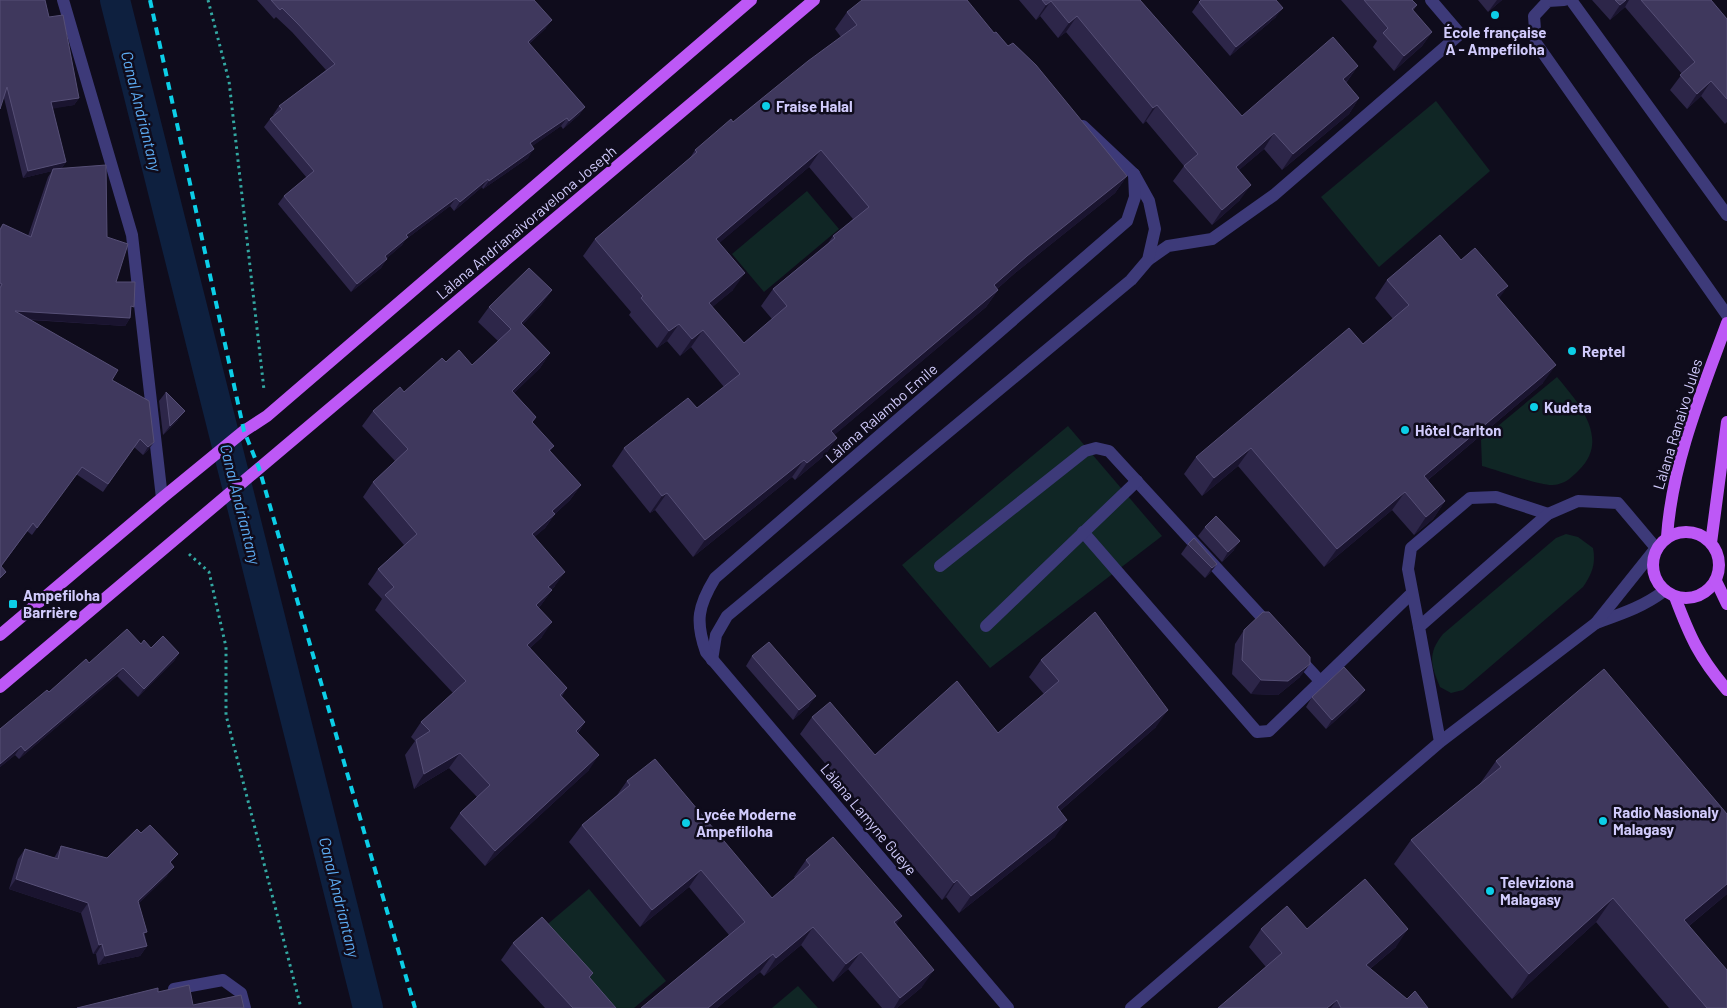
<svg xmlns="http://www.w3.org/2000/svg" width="1727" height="1008" font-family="Barlow,sans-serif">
<rect width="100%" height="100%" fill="#0f0c1c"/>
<!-- green -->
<g fill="#102625">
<path d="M1436,101L1490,171L1379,267L1321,197Z"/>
<path d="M807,191L839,229L764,292L732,254Z"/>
<path d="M1557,377C1578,402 1611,439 1579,470C1571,478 1565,484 1553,485C1541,486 1497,470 1482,466L1481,440Z"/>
<path d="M1068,426L1162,536L990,668L902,565Z"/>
<path d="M1566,534L1578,537L1593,548C1596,564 1592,574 1583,587L1463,690L1451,693L1440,687C1431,665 1427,654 1443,634L1556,538Z"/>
<path d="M589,889L666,981L634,1008H599L536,934Z"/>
<path d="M798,986L818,1008H772Z"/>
</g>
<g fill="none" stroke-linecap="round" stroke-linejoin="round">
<!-- canal -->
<path stroke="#0e203f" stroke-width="30" d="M115,0L368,1008"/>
<!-- path -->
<g stroke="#33a8a2" stroke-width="3" stroke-dasharray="2.5 4" stroke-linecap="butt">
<path d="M208,0L229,81L264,390"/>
<path d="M189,554L209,572L226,647V715L301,1008"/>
</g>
<!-- minor -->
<g stroke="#3d3a79" stroke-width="12">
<path d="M63,0L132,235L162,498"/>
<path d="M1564,0L1548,1L1534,16L1536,43L1727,315"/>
<path d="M1571,0L1727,215"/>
<path d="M1148,260L1168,246L1212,239L1274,195L1460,34L1431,0"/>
<path d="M1083,532L1257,732L1269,731L1412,593"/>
<path d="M940,566L1085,451L1096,448L1109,451L1270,626"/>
<path d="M1596,623C1621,614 1643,607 1664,591"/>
<path d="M986,626L1137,481"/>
<path d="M1419,627L1408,569L1411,548L1470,498L1496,497L1548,514"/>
<path d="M1297,656L1321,682"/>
<path d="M712,660L716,635L727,616L1131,280L1148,260L1155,229L1149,201L1134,174L1083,126"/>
<path d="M174,989L223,980L241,993L245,1008"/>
<path d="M1008,1008L706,652C695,621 698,606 715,578L1127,221L1135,197L1134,174"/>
<path d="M1131,1008L1440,742L1596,623L1656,548L1618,503L1578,501L1548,514L1419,627L1440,742"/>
</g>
<!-- major -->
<g stroke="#bd58f6" stroke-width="12">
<circle cx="1686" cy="565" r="33"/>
<path d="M1667,537C1672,463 1702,391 1727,323"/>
<path d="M1711,543L1727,422"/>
<path d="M1716,581L1727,604"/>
<path d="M1675,597C1690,637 1699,657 1727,690"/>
<path d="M0,635L162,498L244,431L267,416L751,0"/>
<path d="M0,687L814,0"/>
</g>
<!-- rail -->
<path stroke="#0ccee7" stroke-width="4" stroke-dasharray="8 6" stroke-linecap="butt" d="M150,0L244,431L259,468L415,1008"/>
</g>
<!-- wall -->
<g fill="#2d2649" fill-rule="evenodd">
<path d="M0,0L49,17L79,98L74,105L52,108L66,162L61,169L107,237L116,282L131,312L130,318L125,326L31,320L112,380L154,442L148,450L143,455L134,447L103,492L76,474L32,535L27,531L1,567L0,580V228L3,224L28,236L48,177L52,171L23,178L4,98Z"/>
<path d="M257,0H534L546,28L529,44L585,107L579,115L563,129L561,126L532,146L528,158L483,189L482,187L454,211L450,206L405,240L402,245L387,258L381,268L351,292L278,204L284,196L307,178L264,127L270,119L274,115H273L279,106L326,70L292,32L276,17L274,19Z"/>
<path d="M1019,0H1140L1242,116L1358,66L1346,83L1359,98L1349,114L1282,170L1264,149L1239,170L1240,200L1212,225L1173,181L1184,166L1146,121L1143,124L1066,32L1058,38L1040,16L1036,20Z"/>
<path d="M1341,0H1412L1417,5L1413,11L1432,32L1422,46L1394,71L1373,47L1377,41Z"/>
<path d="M1478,0H1502L1488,12Z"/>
<path d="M1592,0H1711L1727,19V122L1725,124L1701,96L1687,109L1670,90L1682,74L1625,7L1610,20Z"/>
<path d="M1199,2L1276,17L1230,56L1192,12Z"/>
<path d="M847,12L994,33L1008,46L1127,176L1115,193L1015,273L997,289L998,290L986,307L834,435L837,438L825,455L795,480L792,477L693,557L655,510L650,513L612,466L624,448L697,408L724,387L691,347L680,356L667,341L657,348L629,315L631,312L583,256L595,239L690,158L695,150L733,122L841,37L835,29ZM809,167L853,219L833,236L828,243L773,289L761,306L772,319L744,343L712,307L733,290L719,243Z"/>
<path d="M1461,260L1499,298L1543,383L1428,480L1445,501L1433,519L1414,535L1392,510L1324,567L1238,466L1202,496L1184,474L1196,457L1363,344L1393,319L1375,298L1387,280Z"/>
<path d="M552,290L541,305L522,325L550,353L540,368L514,393L536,417L532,423L554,446L550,451L581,485L570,500L555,514L545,528L534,537L555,586L551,590H552L541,605L539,607L542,637L530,648L567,688L562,696L585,722L578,733L589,770L485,866L450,828L460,813L477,797L449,768L414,789L405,755L415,741L411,737L421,722L453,693L375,610L382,599L368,584L378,569L404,545L363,497L373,482L395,461L362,426L373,411L404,392L446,362L472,365L498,341L478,322L489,307Z"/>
<path d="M166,392L178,420L163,435L159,401Z"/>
<path d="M1205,527L1234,550L1222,562L1198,536Z"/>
<path d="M1188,544L1217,564L1210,573L1205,578L1181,554Z"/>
<path d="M1244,630L1300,677L1278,695L1251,694L1232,674L1235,644Z"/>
<path d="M141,644L151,648L179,653L174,661L138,697L117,676L19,759L15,755L0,767V729L49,692L89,663Z"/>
<path d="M752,656L809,706L793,720L746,666Z"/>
<path d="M1041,660L1156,727L1060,811L1055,837L959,913L946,897L942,900L800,734L812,717L875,755L998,733L1044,694L1029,677Z"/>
<path d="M1312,697L1358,700L1326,729L1306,707Z"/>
<path d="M1496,761L1727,894L1689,926L1727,1008H1669L1596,922L1512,999L1394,864L1411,840L1479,785Z"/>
<path d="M627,781L772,898L795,878L794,877L806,860L902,916L896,924L922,987L897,1008H882L848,969L833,982L801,945L764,976L760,972L717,1008H641L729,935L689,887L640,927L569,842L582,825L617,795Z"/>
<path d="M61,846L107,858L171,864L167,876L139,903L147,946L140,956L98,965L96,954H93L81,913L9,889L18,859L25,849L54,858Z"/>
<path d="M1261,929H1307L1396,947L1370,969L1407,999L1428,1008H1218L1266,967L1249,947Z"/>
<path d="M513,943L593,973L590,978L616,1008H545L501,960Z"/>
</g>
<!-- shaded-wall -->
<g fill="#1a142f">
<path d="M1497,0H1502L1488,12Z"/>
<path d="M1626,0H1629L1625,7L1610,20L1620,5Z"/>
<path d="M1051,1L1040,16L1036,20L1046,5Z"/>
<path d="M1283,8L1276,17L1230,56L1236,47Z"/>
<path d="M1077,16L1066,32L1058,38L1069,23Z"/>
<path d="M552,20L546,28L522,50L528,42Z"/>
<path d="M1432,32L1422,46L1394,71L1404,56Z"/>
<path d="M1358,66L1347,81L1332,94L1343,79Z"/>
<path d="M1711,81L1701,96L1687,109L1697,94Z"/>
<path d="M79,98L74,105L46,110L51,102Z"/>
<path d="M1359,98L1349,114L1282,170L1293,154Z"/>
<path d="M1157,105L1146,121L1143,124L1153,108Z"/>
<path d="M585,107L579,115L563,129L569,121Z"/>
<path d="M567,118L561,126L524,152L530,143Z"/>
<path d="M1274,133L1264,149L1225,182L1236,167Z"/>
<path d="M534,149L528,158L483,189L489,181Z"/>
<path d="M821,150L809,167L704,256L716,239Z"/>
<path d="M66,162L61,169L23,178L28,171Z"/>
<path d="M1127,176L1115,193L1015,273L982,302L994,285L1027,256Z"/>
<path d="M488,179L482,187L454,211L460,202Z"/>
<path d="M1251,185L1240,200L1212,225L1222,210Z"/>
<path d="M456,198L450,206L405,240L402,245L379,265L385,256L406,235Z"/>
<path d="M387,259L381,268L351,292L357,284Z"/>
<path d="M745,273L733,290L697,320L709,303Z"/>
<path d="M1508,286L1495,304L1496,295Z"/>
<path d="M552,290L541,305L510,338L521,323Z"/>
<path d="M998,290L986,307L819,448L831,431Z"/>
<path d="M15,311L130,318L125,326L10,318Z"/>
<path d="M679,324L667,341L657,348L669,331Z"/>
<path d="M703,330L691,347L680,356L692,339Z"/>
<path d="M550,353L540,368L501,406L512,391Z"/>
<path d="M1556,365L1543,383L1411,494L1424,476Z"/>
<path d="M185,411L178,420L163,435L170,426Z"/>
<path d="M837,438L825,455L795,480L807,463Z"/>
<path d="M154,442L148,450L143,455L148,447Z"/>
<path d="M1251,448L1238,466L1202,496L1214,478Z"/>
<path d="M804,460L792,477L693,557L705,540Z"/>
<path d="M581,485L570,500L555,514L545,528L521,549L532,534L552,511Z"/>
<path d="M1405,492L1392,510L1324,567L1337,549Z"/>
<path d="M667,493L655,510L650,513L662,496Z"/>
<path d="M1445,501L1433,519L1414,535L1426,517Z"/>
<path d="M1240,541L1234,550L1222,562L1228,552Z"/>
<path d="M1217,564L1210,573L1205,578L1212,568Z"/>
<path d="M565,572L555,586L538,601L548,587Z"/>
<path d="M552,590L541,605L526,619L536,605Z"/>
<path d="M552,622L542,637L517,660L527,645Z"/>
<path d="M179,653L174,661L138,697L144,689Z"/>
<path d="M1310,664L1300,677L1278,695L1251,694L1261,680Z"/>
<path d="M123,668L117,676L19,759L25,751Z"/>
<path d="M1365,690L1358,700L1326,729L1332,720Z"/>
<path d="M816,696L809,706L793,720L799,710Z"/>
<path d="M1168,710L1156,727L1045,824L1057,807Z"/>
<path d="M585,722L575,736L576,731Z"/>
<path d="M21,746L15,755L0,767V764Z"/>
<path d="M460,753L449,768L414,789L424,774Z"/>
<path d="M599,755L589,770L485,866L495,851Z"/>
<path d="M1067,820L1055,837L959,913L971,896Z"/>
<path d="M178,854L171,863L163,872L170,862Z"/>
<path d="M174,867L167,876L132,910L138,901Z"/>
<path d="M701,870L689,887L640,927L652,910Z"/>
<path d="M16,879L88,903L81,913L9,889Z"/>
<path d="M957,880L946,897L942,900L954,883Z"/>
<path d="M1727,884V894L1667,944L1684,920Z"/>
<path d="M1613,898L1596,922L1512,999L1529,974Z"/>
<path d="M902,916L890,933L894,922Z"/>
<path d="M813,927L801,945L764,976L776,958Z"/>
<path d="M1408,929L1396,947L1353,983L1366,965Z"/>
<path d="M102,944L96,954H93L99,945Z"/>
<path d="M147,946L140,956L98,965L105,956Z"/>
<path d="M861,952L848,969L833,982L846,964Z"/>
<path d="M773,954L760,972L717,1008H708Z"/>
<path d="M934,970L922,987L897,1008H894L900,998Z"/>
<path d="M1337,1000L1331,1008H1327Z"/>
</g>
<!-- building -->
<g fill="#3f385d" stroke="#564f76" fill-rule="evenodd">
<path d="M0,0H45L49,17L63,15L79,98L51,102L66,162L28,171L7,87L0,109Z"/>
<path d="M271,0H534L552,20L528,42L585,107L569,121L567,118L530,143L534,149L489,181L488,179L460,202L456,198L406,235L408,237L385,256L387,259L357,284L284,196L314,171L270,119L282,109L279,106L335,64L298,24L282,8L280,10Z"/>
<path d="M862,0H967L994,33L996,32L1008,46L1013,43L1036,65L1127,176L1027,256L994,285L998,290L831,431L837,438L807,463L804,460L705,540L667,493L662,496L624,448L688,398L697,408L740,374L703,330L692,339L679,324L669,331L641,298L643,296L595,239L697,152L695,150L731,119L733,122L808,61L857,25L847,12ZM821,150L869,207L833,236L835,238L773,289L787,306L744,343L709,303L745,273L716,239Z"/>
<path d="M1042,0H1140L1242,116L1333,37L1358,66L1343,79L1359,98L1293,154L1274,133L1236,167L1251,185L1222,210L1184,166L1198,154L1157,105L1153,108L1077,16L1069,23L1051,1L1046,5Z"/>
<path d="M1201,0H1276L1283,8L1236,47L1199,2Z"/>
<path d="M1364,0H1412L1417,5L1412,9L1432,32L1404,56L1383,33L1388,28Z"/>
<path d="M1615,0H1626L1620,5Z"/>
<path d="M1641,0H1711L1727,19V99L1711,81L1697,94L1680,75L1695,62Z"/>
<path d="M106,165L107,237L128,244L116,282H135L134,307L131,306L130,318L15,311L118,370L112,380L149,401L154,442L148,447L140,439L108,484L82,467L37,528L33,523L1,566L6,572L0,578V288L2,284L0,283V230L3,224L31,237L53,169Z"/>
<path d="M1440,235L1461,260L1475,248L1508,286L1496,295L1556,365L1424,476L1445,501L1426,517L1405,492L1337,549L1251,448L1214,478L1196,457L1349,328L1363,344L1409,305L1387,280Z"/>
<path d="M529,268L552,290L521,323L550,353L512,391L536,417L532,422L554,446L549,450L581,485L552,511L555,514L532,534L565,572L548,587L552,590L536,605L552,622L527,645L567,688L560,695L585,722L576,731L599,755L495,851L460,813L490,785L460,753L424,774L416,740L430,731L421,722L466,681L385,595L394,587L378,569L417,534L373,482L408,449L373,411L400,387L404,392L442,358L446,362L459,350L472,365L511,329L489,307Z"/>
<path d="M166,392L185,411L170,426Z"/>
<path d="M1216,516L1240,541L1228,552L1205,527Z"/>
<path d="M1194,538L1217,564L1212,568L1188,544Z"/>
<path d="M1095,612L1168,710L1057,807L1067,820L971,896L957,880L954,883L812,717L830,702L875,755L957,681L998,733L1059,681L1041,660Z"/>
<path d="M1263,612H1269L1310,657V664L1288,681L1261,680L1242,660L1244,630Z"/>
<path d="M127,629L141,644L144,640L151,648L163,636L179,653L144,689L123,668L25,751L21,746L0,764V729L47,690L49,692L86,659L89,663Z"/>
<path d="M769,642L816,696L799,710L752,656Z"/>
<path d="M1344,667L1365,690L1332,720L1312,697Z"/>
<path d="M1604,669L1727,814V884L1684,920L1727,970V1008H1707L1613,898L1529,974L1411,840L1501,767L1496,761Z"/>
<path d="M655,759L772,898L810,865L806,860L833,837L902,916L894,922L934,970L900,998L861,952L846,964L813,927L776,958L773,954L708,1008H641L745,922L701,870L652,910L582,825L630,785L627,781Z"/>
<path d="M150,825L178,854L170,862L174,867L138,901L147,932L143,933L147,946L105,956L102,944L99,945L88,903L16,879L25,849L58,859L61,846L107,858L137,829L141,833Z"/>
<path d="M1365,879L1408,929L1366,965L1407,999L1415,991L1428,1008H1341L1337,1000L1327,1008H1218L1282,953L1261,929L1287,906L1307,929Z"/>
<path d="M542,917L593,973L589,977L616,1008H573L513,943Z"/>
<path d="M189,985L193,1005L241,995L244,1008H77L158,988V992Z"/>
</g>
<!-- markers -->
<g fill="#0ccee7" stroke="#0f0c1c" stroke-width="2">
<circle cx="1495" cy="15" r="5"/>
<circle cx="766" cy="106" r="5"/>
<circle cx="1572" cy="351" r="5"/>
<circle cx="1534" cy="407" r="5"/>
<circle cx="1405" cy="430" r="5"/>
<rect x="8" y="599" width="10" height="10" rx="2.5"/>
<circle cx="1603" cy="821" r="5"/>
<circle cx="686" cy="823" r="5"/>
<circle cx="1490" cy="891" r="5"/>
</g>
<g text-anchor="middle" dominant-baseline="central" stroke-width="5" stroke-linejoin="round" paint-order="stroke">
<!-- poi labels -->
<g font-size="15" font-weight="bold" fill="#d1cbfc" stroke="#0f0c1c" text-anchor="start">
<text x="1495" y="32" text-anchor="middle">École française<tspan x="1495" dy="17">A - Ampefiloha</tspan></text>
<text x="776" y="106">Fraise Halal</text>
<text x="1582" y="351">Reptel</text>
<text x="1544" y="407">Kudeta</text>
<text x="1415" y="430">Hôtel Carlton</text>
<text x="23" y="595">Ampefiloha<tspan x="23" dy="17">Barrière</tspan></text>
<text x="1613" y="812">Radio Nasionaly<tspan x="1613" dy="17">Malagasy</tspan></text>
<text x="696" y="814">Lycée Moderne<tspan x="696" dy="17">Ampefiloha</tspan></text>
<text x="1500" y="882">Televiziona<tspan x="1500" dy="17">Malagasy</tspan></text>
</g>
<!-- street labels -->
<g font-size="15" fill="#d1cbfc" stroke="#0f0c1c">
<text transform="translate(526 222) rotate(-40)">Làlana Andrianaivoravelona Joseph</text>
<text transform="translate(881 413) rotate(-41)">Làlana Ralambo Emile</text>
<text transform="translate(1677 424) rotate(-73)">Làlana Ranaivo Jules</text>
<text transform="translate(869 819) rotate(50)">Làlana Lamyne Gueye</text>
</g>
<!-- water labels -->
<g font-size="16" font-style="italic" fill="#5eaef6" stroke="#0f0c1c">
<text transform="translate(142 111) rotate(76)">Canal Andriantany</text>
<text transform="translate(241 504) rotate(76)">Canal Andriantany</text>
<text transform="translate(340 897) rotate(76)">Canal Andriantany</text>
</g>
</g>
</svg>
